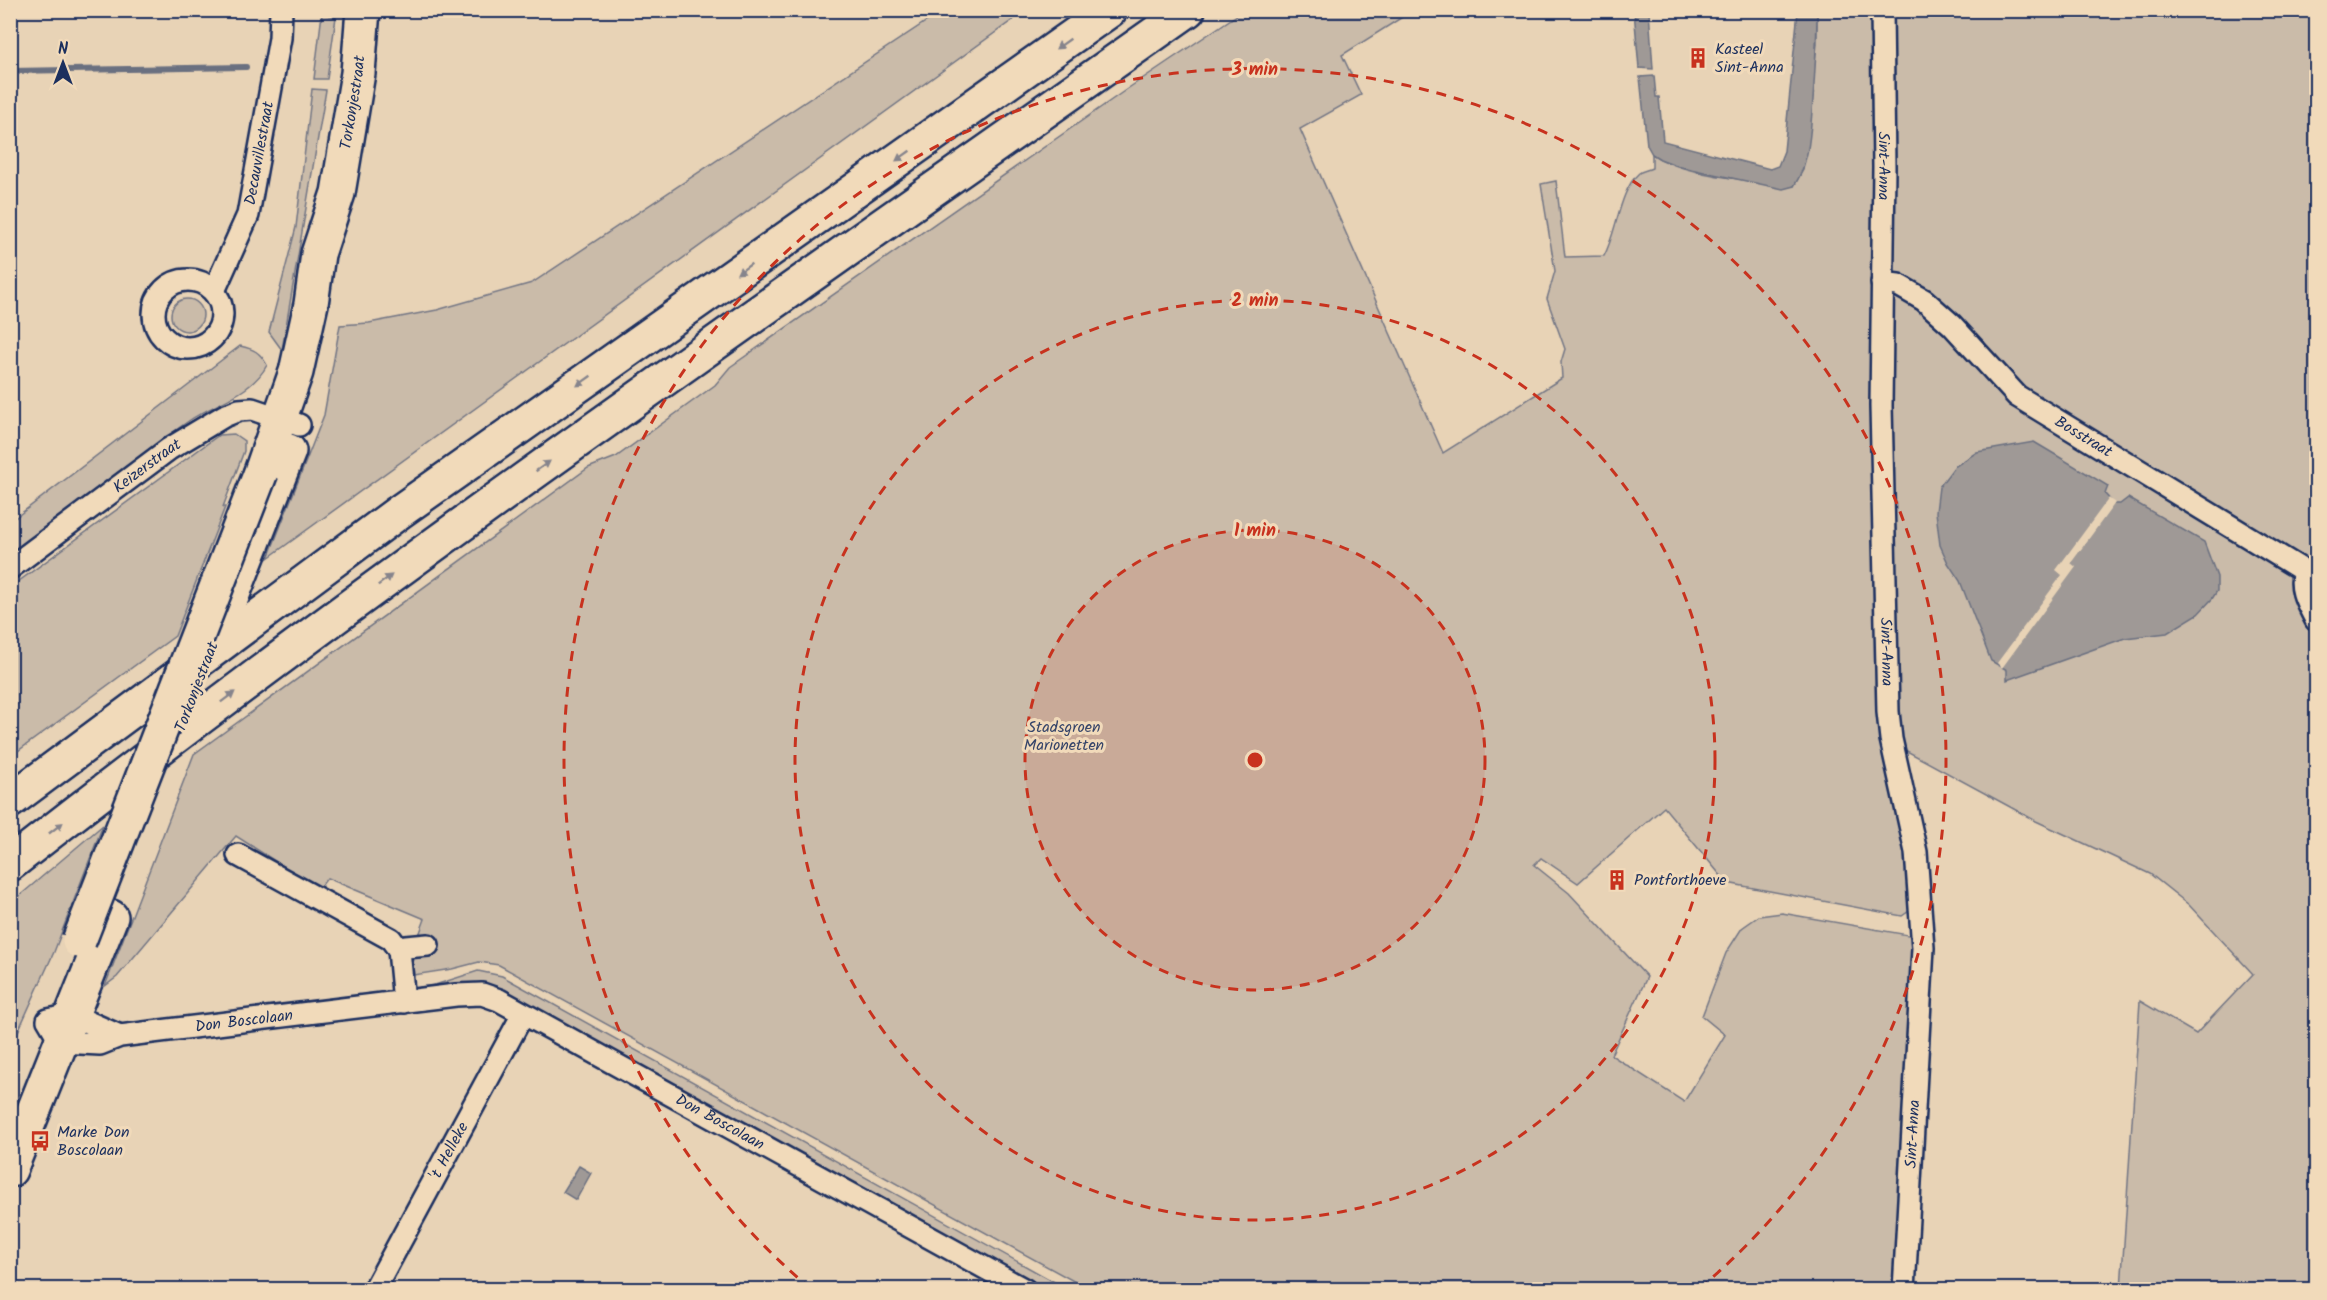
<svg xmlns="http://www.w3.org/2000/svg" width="2327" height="1300" font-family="Kalam,sans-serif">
<rect width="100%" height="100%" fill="#e8d3b6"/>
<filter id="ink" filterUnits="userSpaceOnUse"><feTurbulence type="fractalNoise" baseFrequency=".0167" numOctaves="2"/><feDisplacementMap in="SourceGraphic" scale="12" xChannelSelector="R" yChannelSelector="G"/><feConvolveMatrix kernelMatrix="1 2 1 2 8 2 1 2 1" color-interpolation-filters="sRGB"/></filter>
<g filter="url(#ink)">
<!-- green -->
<g fill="#cabba9" stroke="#727584" stroke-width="1.5">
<path d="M942,11H1025L268,558L324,415L340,325L369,323L437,310L532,283Z"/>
<path d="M1243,11H1412L1342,55L1361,95L1300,129L1443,453L1562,378L1561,362L1565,349L1547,299L1555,271L1541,184L1556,181L1565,257L1604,256C1617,232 1619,191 1639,173C1642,171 1648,170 1652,168V154C1687,177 1753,180 1794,186L1803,170L1817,44V11H2316V1289H2121L2140,1001L2196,1034L2253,974L2189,905L2150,874L2036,821L1905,750L1889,774L1911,869L1909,911L1902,916L1727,883L1664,807L1578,883L1541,858L1534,865L1569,893L1647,977L1611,1055L1684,1102L1725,1035L1702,1016L1726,953L1742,928L1759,916L1782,913L1914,936L1892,1289H1088L499,965L479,962L452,969L414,975L412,954L425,919L327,878L319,889L236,836L117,977L105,986L194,754L588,468L616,457L715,385L730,367L1130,87Z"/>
<path d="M322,14L336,17L327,79H314Z"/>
<path d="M312,89L326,90L282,350L269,332L296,227Z"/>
<circle cx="187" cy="315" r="16"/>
<path d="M240,346C254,349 260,352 267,365C252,394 215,403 190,420C128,463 70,512 11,557V521Z"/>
<path d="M234,434L244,441V451L223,507H225L175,636L11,756V587L219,435Z"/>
<path d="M103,825L54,952L11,1047V903Z"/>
<path d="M478,971L502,976L1067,1289H1045L896,1205L489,986L477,984L420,990V987L435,985Z"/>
</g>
<!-- water -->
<g fill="#9f9996" stroke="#6a6f80" stroke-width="1.5">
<path d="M1634,11H1649L1653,69L1639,68Z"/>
<path d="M1798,11H1817C1817,41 1815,70 1813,100C1810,129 1811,160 1794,186L1783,189L1681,167L1660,159L1652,154L1647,145L1640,77L1654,76L1656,97H1659L1663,141L1770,169L1778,166L1784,151Z"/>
<path d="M2034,442L2108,486L2105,494L2114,504H2120L2128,498L2204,542L2217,577V591L2212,599L2198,614L2167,633L2125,638L2007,680V670L1991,661L1960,581L1948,563L1940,545L1936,512L1939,487L1954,467L1977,452Z"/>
<path d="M579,1166L591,1173L576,1200L563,1192Z"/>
</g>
<!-- pier -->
<path fill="#e8d3b6" d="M2109,498L2115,503L2071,563L2076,567L2002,668L1997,663L2062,575L2056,570Z"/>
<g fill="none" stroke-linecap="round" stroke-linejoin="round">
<!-- stream -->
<path stroke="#6a6f80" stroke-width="6" d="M10,71L246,67"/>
<!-- minor casing -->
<g stroke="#1b2f5e" stroke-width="26">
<g id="minor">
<path id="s1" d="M1882,10L1884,167L1881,406L1888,712L1891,739L1916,852L1923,948L1904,1290"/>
<circle cx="188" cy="314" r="34"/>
<path id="s2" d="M1882,283L1898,285L1924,300L1952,325L2017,396L2304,571L2316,575"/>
<path id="s3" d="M214,291L248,215L280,38L281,10"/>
<path id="s4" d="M10,568L169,449L224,416L239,410L252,409L299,425"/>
<path d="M2304,571C2298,589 2308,604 2316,620"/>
<path d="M238,855L391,939L399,950"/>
<path d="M404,1002L399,950L406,947L428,945"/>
<path id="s5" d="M120,1036L72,1015L48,1020L61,1042L100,1044L120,1036L144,1033L456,995L482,994L499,1000L1025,1290"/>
<path id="s6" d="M374,1290L523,1014"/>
</g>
</g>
<!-- primary casing -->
<g stroke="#1b2f5e" stroke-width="38">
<g id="primary">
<path id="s7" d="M261,472L296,372L311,304L318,254L338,193L358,73L363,10"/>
<path d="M226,612L289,451"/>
<path d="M10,1170L111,917"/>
</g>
</g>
<!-- motorway casing -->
<g stroke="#1b2f5e" stroke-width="38">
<g id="motorway">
<path d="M10,801L399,512L1110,10"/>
<path d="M10,864C392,564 792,290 1188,10"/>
</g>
</g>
<!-- minor -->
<use href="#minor" stroke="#f1daba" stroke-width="21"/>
<!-- primary -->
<use href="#primary" stroke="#f1daba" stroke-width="33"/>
<!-- motorway -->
<use href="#motorway" stroke="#f1daba" stroke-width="33"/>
<!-- primary-bridge casing -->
<g stroke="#1b2f5e" stroke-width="38" stroke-linecap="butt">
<path id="primary-bridge" d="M79,941L261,472"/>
</g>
<!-- primary-bridge -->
<use href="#primary-bridge" stroke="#f1daba" stroke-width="33"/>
</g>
<!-- one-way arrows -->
<defs><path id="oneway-solid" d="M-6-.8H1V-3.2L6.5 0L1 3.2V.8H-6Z" transform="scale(1.5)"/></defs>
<g fill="#86848c">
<use href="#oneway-solid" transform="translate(1063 44) rotate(145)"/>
<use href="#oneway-solid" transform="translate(903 156) rotate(145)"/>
<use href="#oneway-solid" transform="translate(744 269) rotate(145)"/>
<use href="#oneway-solid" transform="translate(584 381) rotate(145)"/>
<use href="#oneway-solid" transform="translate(543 466) rotate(-35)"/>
<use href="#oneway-solid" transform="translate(385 580) rotate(-37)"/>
<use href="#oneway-solid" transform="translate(228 697) rotate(-37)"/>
<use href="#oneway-solid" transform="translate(56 828) rotate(-38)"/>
</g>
</g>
<!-- distance rings -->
<circle cx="1255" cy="760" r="230" fill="#c8321e" fill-opacity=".12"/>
<g fill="none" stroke="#c8321e" stroke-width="3" stroke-dasharray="10 8">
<circle cx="1255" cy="760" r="230"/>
<circle cx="1255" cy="760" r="460"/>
<path d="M811 1289A691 691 0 1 1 1699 1289"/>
</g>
<!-- icons -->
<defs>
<g id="building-bare" transform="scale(1.62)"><path d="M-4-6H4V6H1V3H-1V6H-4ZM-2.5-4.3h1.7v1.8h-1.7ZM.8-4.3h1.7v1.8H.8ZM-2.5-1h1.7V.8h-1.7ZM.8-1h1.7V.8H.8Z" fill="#c8321e" stroke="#f1daba" stroke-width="2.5" paint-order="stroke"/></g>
<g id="bus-bare" transform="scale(1.62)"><path d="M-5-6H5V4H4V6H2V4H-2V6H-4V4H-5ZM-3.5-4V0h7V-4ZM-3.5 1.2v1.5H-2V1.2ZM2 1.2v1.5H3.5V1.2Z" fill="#c8321e" stroke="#f1daba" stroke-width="2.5" paint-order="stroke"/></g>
</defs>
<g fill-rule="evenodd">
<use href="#building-bare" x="1698" y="58"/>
<use href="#building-bare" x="1617" y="880"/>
<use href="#bus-bare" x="40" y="1141"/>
</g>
<g text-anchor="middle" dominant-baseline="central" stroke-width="6" stroke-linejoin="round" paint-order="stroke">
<!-- poi labels -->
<g font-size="16" fill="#1b2f5e" stroke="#f1daba" text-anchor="start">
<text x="1715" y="49">Kasteel<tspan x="1715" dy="18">Sint-Anna</tspan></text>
<text x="1634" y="880">Pontforthoeve</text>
<text x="57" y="1132">Marke Don<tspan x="57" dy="18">Boscolaan</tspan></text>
</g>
<!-- street labels -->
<g font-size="16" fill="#1b2f5e" stroke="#f1daba">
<text stroke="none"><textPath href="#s7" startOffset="382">Torkonjestraat</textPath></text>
<text stroke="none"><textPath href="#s3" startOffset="146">Decauvillestraat</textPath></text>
<text stroke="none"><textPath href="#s1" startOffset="156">Sint-Anna</textPath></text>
<text stroke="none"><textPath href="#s2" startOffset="258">Bosstraat</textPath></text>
<text stroke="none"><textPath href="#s4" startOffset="171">Keizerstraat</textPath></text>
<text stroke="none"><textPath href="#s1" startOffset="642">Sint-Anna</textPath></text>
<text transform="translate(197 687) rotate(-69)">Torkonjestraat</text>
<text stroke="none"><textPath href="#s5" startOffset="288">Don Boscolaan</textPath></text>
<text stroke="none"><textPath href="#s5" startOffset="798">Don Boscolaan</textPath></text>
<text transform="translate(1913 1134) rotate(-87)">Sint-Anna</text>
<text stroke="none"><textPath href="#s6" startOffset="158">'t Helleke</textPath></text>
</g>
<!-- park labels -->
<g font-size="16" fill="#354469" stroke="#f1daba">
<text x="1064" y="727">Stadsgroen<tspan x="1064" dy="18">Marionetten</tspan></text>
</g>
</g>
<circle cx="1255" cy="760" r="9" fill="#c8321e" stroke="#f1daba" stroke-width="3"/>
<g font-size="18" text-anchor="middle" font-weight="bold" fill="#c8321e" stroke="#f1daba" stroke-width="6" stroke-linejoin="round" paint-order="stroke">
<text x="1255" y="75">3 min</text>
<text x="1255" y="306">2 min</text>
<text x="1255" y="536">1 min</text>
</g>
<!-- margin -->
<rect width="2327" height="1300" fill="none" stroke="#f1daba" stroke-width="36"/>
<rect x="18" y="18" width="2291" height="1264" fill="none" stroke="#1b2f5e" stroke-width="2" filter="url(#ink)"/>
<!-- north arrow -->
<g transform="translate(63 63)" stroke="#f1daba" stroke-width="4.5" paint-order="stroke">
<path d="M0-4.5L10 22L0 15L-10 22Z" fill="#1b2f5e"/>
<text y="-9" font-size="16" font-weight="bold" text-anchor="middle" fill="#1b2f5e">N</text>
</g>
</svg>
